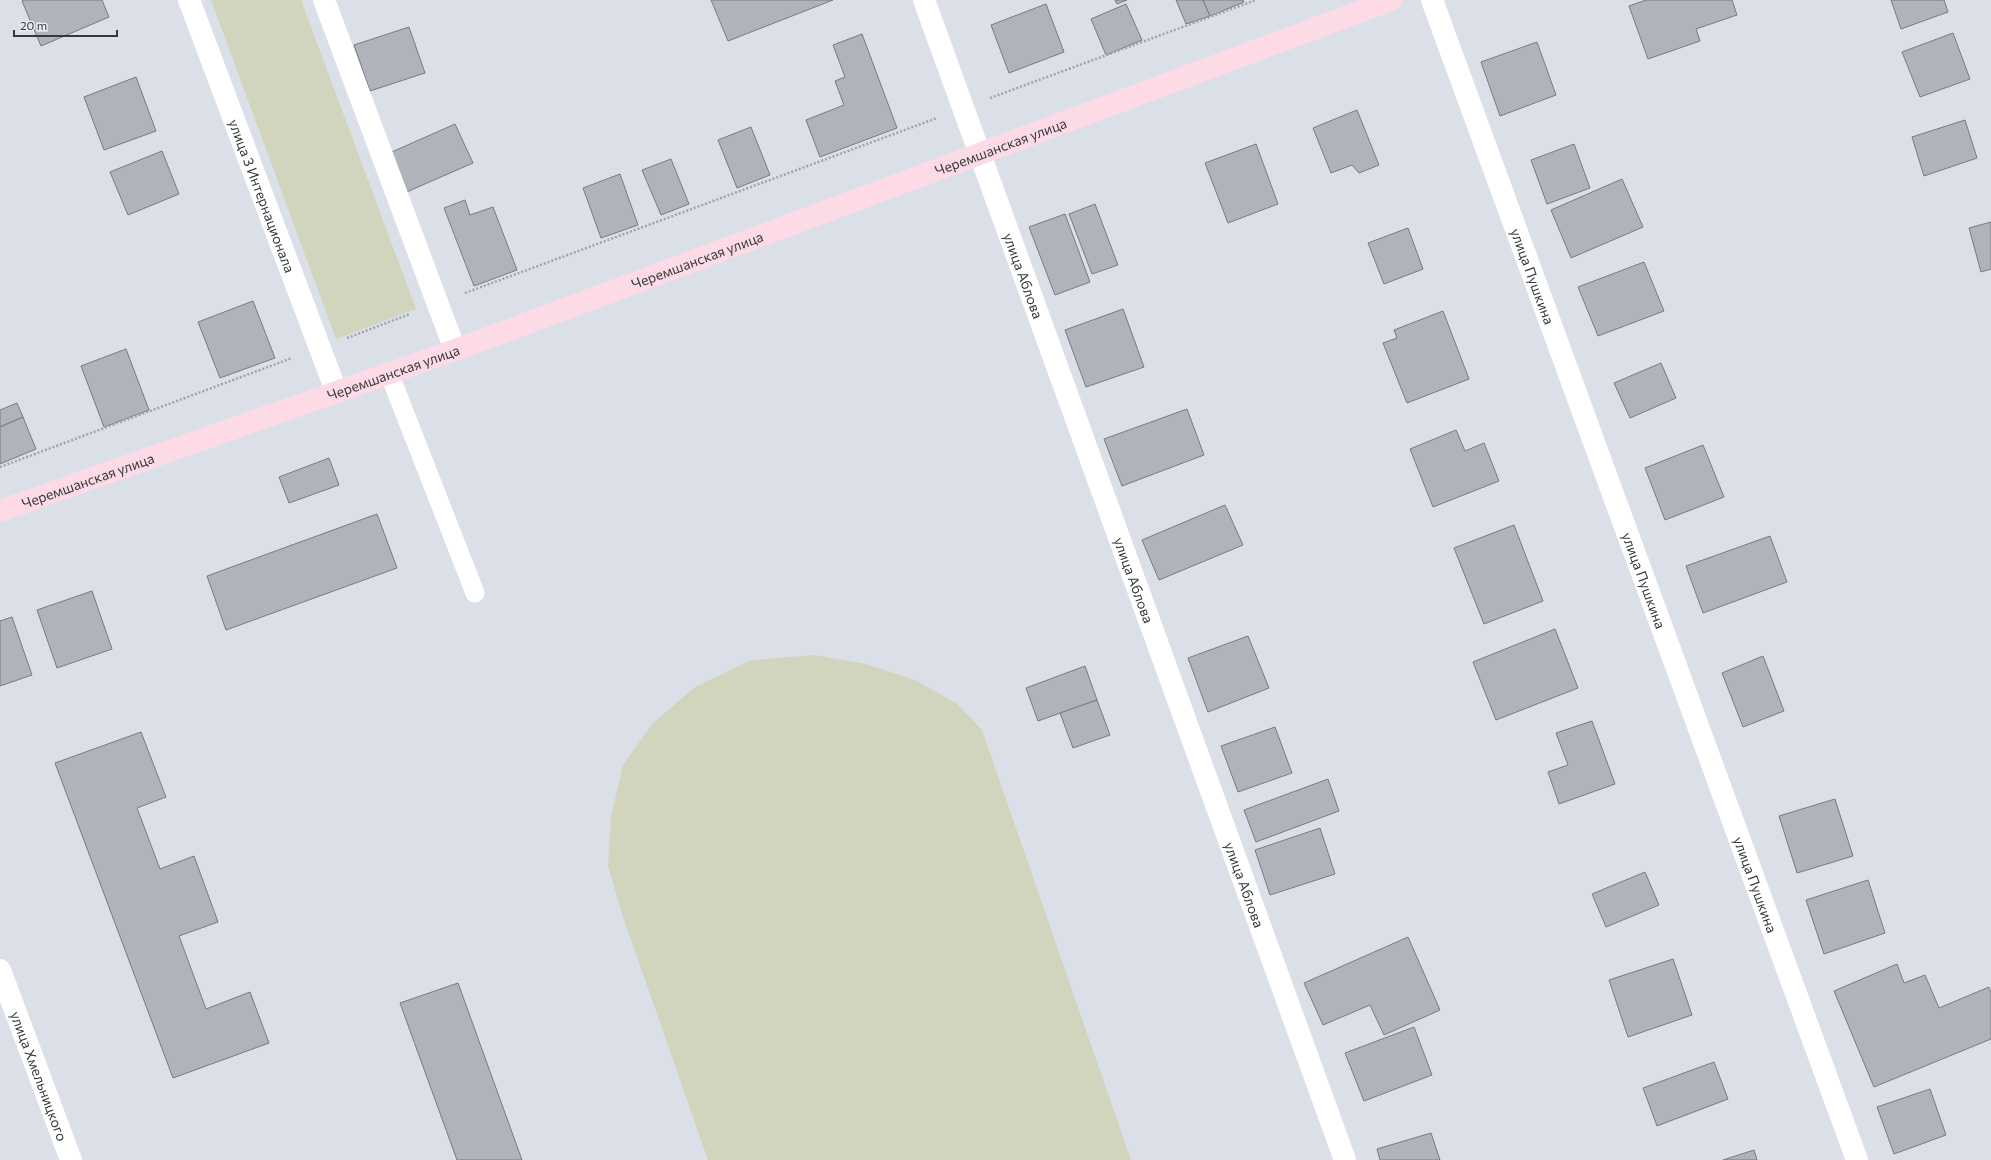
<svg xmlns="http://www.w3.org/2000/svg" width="1991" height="1160" font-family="Commissioner,sans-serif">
<rect width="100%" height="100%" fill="#dbe0e8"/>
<!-- green -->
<g fill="#d2d5bd">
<path d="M211,0H301L416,309L336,339Z"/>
<path d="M814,655L866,664L915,680L956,703L982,730L1131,1160H708L623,917L608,866L611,816L623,765L653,723L695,687L751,660Z"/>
</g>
<!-- building -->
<g fill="#afb4bb" stroke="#767b81">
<path d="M23,0H102L109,17L41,46L22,1Z"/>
<path d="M711,0H833L728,41Z"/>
<path d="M1115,0H1127L1117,4Z"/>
<path d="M1176,0H1203L1210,16L1186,24Z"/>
<path d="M1203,0H1243L1244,2L1210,16Z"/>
<path d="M1646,0H1732L1737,15L1696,29L1700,41L1648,59L1629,6Z"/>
<path d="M1891,0H1944L1948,12L1901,29Z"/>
<path d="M1046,4L1064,52L1009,73L991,25Z"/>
<path d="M1126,4L1142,40L1106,55L1091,19Z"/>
<path d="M409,27L425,73L370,91L354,45Z"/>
<path d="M1953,33L1970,79L1920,97L1902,52Z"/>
<path d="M862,34L897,128L820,157L806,120L844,105L835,81L845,77L833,45Z"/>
<path d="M1537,42L1556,95L1500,116L1481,62Z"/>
<path d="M136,77L156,131L104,150L84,97Z"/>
<path d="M1357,110L1379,165L1359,173L1352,165L1331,173L1313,128Z"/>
<path d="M1965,120L1977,158L1924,176L1912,137Z"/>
<path d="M455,124L473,163L402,194L385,155Z"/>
<path d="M751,127L770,175L737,188L718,140Z"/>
<path d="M1256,144L1278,204L1228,223L1205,163Z"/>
<path d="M1574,144L1590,188L1547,204L1531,160Z"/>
<path d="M162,151L179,194L128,215L110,172Z"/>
<path d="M671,159L689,204L661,215L642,170Z"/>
<path d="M620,174L638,225L601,238L583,188Z"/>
<path d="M1622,179L1643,227L1571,258L1551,210Z"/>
<path d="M465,200L470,215L493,207L517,270L474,286L444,208Z"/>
<path d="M1095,204L1118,265L1092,274L1069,214Z"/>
<path d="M1065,214L1090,282L1055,295L1029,227Z"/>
<path d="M1991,222V269L1981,272L1969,228Z"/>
<path d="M1408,228L1423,269L1384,284L1368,243Z"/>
<path d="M1644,262L1664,311L1598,336L1578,287Z"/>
<path d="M253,301L275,358L220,378L198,322Z"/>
<path d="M1123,309L1144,367L1086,387L1065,330Z"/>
<path d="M1443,311L1469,379L1407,403L1383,343L1397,338L1394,330Z"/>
<path d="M126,349L149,410L104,427L81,366Z"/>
<path d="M1661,363L1676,398L1630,418L1614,383Z"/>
<path d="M17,403L23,417L0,427V410Z"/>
<path d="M1187,409L1204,455L1122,486L1104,439Z"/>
<path d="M23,417L36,449L0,464V427Z"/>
<path d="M1456,430L1465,451L1484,443L1499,481L1433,507L1410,449Z"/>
<path d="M1703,445L1724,497L1665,520L1645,468Z"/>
<path d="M329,458L339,485L289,503L279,477Z"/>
<path d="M1225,505L1243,545L1159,580L1142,540Z"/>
<path d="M377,514L397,568L226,630L207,576Z"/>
<path d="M1514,525L1543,601L1484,624L1454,548Z"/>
<path d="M1770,536L1787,582L1703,613L1686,566Z"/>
<path d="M92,591L112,649L57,668L37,610Z"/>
<path d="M12,617L32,675L0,686V621Z"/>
<path d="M1555,629L1578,688L1496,720L1473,662Z"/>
<path d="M1248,636L1269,688L1208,712L1188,658Z"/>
<path d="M1763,656L1784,711L1743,727L1722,673Z"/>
<path d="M1085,666L1097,700L1038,721L1026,688Z"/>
<path d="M1097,700L1110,735L1073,748L1060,713Z"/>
<path d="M1592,721L1615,784L1559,804L1548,772L1568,765L1556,733Z"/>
<path d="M1275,727L1292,773L1238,792L1221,746Z"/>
<path d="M141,732L166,797L137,808L160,869L194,856L218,922L179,936L206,1009L250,992L269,1043L173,1078L55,763Z"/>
<path d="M1328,779L1339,811L1256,842L1244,810Z"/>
<path d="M1835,799L1853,856L1797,873L1779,816Z"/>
<path d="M1320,828L1335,874L1270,895L1255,850Z"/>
<path d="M1645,872L1659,905L1606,927L1592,894Z"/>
<path d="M1868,880L1885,933L1824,954L1806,900Z"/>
<path d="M1408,937L1440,1010L1384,1035L1370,1005L1323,1025L1304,983Z"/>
<path d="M1673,959L1692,1015L1628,1037L1609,980Z"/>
<path d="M1897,964L1904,983L1925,975L1939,1008L1989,987L1991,993V1039L1874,1087L1834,991Z"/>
<path d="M458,983L522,1160H457L400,1003Z"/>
<path d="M1414,1027L1432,1075L1364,1101L1345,1053Z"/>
<path d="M1714,1062L1728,1099L1657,1126L1643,1088Z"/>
<path d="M1930,1089L1946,1135L1894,1154L1877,1107Z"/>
<path d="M1431,1133L1440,1160H1380L1377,1149Z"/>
<path d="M1754,1150L1757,1160H1723Z"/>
</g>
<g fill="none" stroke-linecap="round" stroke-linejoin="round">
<!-- path -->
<g stroke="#9ea3a8" stroke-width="2.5" stroke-dasharray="2 2" stroke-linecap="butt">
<path d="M990,98L1256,0"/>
<path d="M465,293L937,118"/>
<path d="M347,338L410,314"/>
<path d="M0,467L292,358"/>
</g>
<!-- service -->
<path stroke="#fff" stroke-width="19" d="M389,373L475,593"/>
<!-- minor -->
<g stroke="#fff" stroke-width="22">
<path id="s1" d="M189,0L336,391"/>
<path d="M324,0L455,350"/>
<path id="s2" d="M924,0L1345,1160"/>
<path id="s3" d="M1432,0L1857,1160"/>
<path id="s4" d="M0,970L71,1160"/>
</g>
<!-- secondary -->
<path stroke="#fddbe6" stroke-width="22" id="s5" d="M0,511L455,350L1391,0"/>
</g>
<g text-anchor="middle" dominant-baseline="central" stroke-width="4" stroke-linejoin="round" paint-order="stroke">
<!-- street labels -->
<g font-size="14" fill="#36393b" stroke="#e8edf5">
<text stroke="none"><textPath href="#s5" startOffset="1065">Черемшанская улица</textPath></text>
<text stroke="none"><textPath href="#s1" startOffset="209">улица 3 Интернационала</textPath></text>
<text stroke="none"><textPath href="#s5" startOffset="741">Черемшанская улица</textPath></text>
<text stroke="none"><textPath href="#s2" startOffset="293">улица Аблова</textPath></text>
<text stroke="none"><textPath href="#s3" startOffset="294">улица Пушкина</textPath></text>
<text stroke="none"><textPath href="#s5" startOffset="417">Черемшанская улица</textPath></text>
<text stroke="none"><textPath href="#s5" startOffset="93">Черемшанская улица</textPath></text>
<text stroke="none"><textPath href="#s2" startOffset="617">улица Аблова</textPath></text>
<text stroke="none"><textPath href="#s3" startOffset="618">улица Пушкина</textPath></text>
<text stroke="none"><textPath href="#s2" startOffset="941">улица Аблова</textPath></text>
<text stroke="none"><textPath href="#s3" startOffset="942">улица Пушкина</textPath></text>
<text stroke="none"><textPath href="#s4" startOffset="113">улица Хмельницкого</textPath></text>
</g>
</g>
<!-- scale -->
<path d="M14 30v6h103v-6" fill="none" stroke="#36393b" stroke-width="2"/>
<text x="20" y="30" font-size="12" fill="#36393b" stroke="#e8edf5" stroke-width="3" paint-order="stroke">20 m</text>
</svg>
